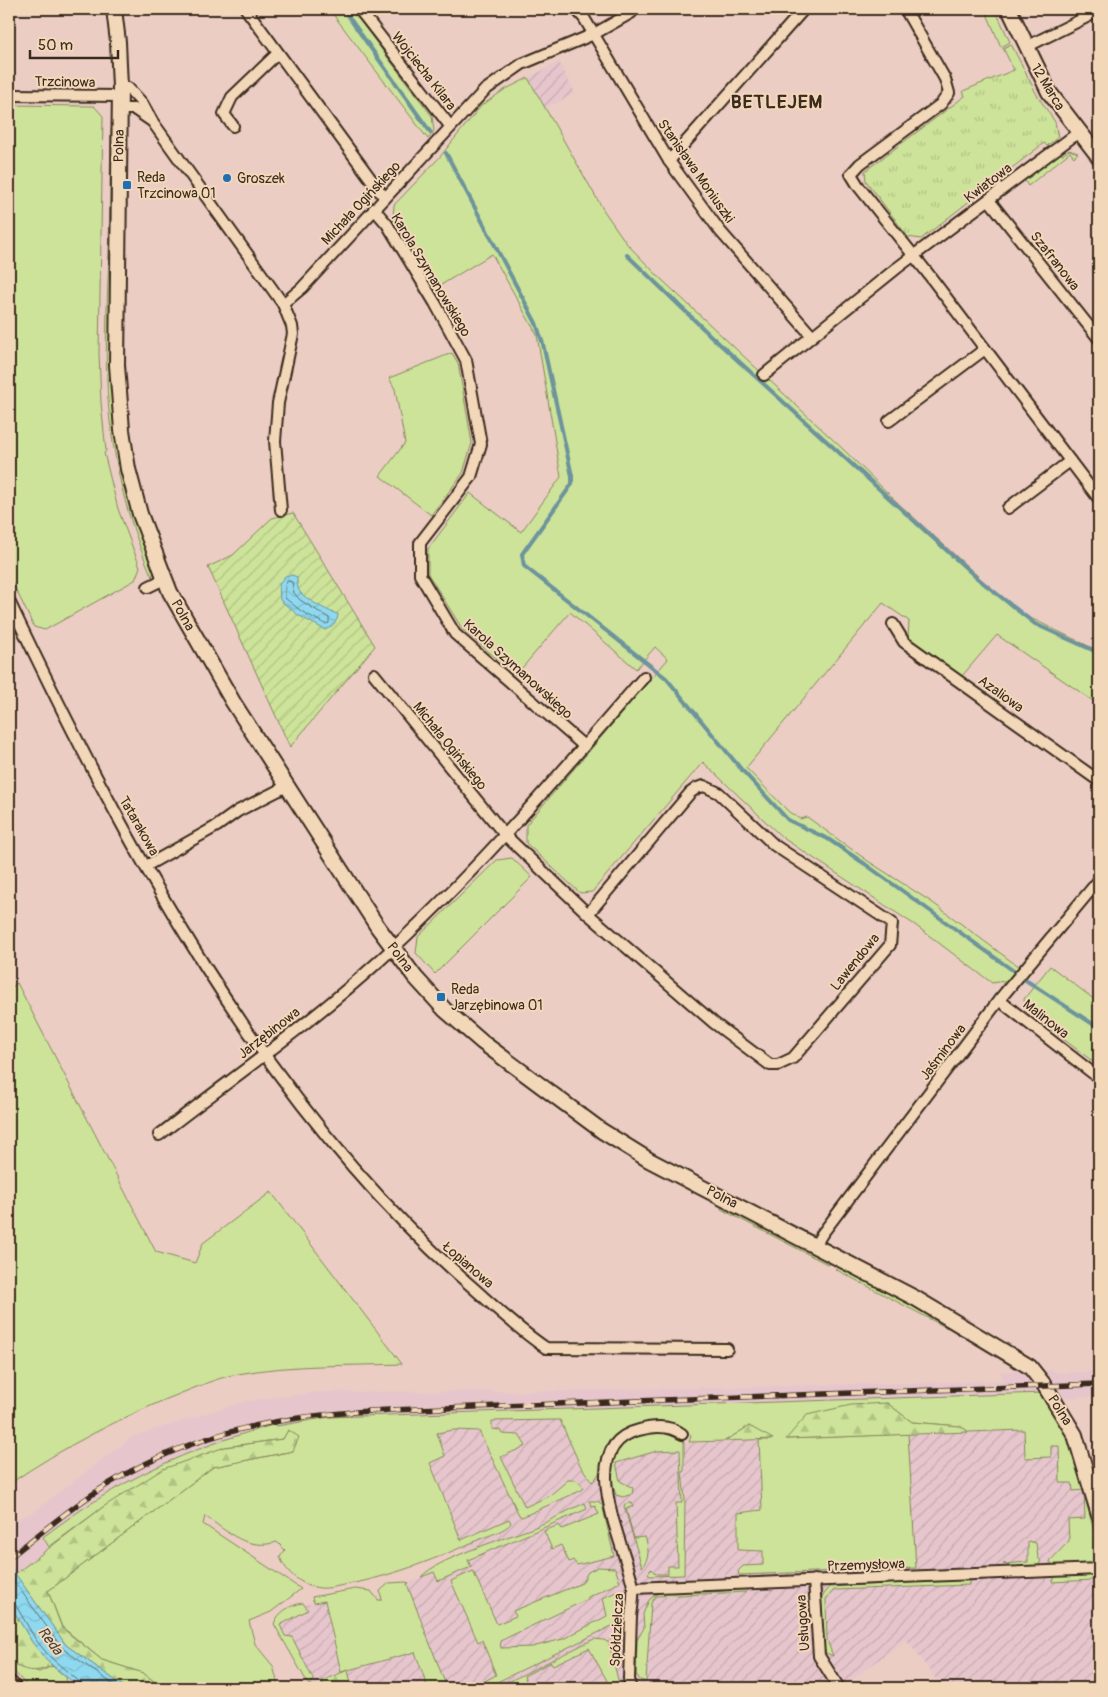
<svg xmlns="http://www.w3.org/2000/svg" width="1108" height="1697" font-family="Pangolin,sans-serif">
<defs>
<pattern id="industrial-furrows" width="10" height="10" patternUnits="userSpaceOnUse" patternTransform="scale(1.25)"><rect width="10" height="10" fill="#e6c6cc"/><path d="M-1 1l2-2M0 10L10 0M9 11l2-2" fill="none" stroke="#c6aaaf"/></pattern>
<pattern id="forest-firs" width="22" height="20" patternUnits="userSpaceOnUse" patternTransform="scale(1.25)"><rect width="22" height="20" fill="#cce399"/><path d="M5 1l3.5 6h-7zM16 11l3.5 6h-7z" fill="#b0c383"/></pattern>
<pattern id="park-tufts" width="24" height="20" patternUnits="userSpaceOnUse" patternTransform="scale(1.25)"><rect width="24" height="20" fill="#cce399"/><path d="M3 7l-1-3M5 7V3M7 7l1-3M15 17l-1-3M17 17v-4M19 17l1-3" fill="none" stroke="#b0c383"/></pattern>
<pattern id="garden-furrows" width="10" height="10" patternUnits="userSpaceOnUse" patternTransform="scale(1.25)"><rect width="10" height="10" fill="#cce399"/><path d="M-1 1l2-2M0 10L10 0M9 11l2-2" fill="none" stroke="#b0c383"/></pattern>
<pattern id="water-waves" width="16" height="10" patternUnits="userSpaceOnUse" patternTransform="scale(1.25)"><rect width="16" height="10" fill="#8fd9f0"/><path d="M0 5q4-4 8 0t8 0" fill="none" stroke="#7cbacd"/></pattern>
</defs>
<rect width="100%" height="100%" fill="#ebcdc4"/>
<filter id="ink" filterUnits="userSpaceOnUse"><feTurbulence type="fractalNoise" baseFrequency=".02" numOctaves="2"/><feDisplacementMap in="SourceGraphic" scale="10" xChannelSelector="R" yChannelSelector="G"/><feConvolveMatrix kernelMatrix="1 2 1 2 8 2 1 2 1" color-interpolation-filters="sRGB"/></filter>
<g filter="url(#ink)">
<!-- built -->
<path fill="#e6c6cc" d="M1050,1370L1060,1373L1099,1371V1396L1072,1397L1035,1404L684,1409L103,1507L15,1574L9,1565V1523L32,1513L133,1436L247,1401L320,1392L563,1391L1003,1381L1000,1371Z"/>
<!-- industrial -->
<g fill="url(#industrial-furrows)">
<path d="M559,62L575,93L545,109L528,78Z"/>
<path d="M568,1414L591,1477L601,1476L627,1445L1054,1429L1078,1465L1099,1554V1688H943L906,1639L849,1682L853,1688H352L348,1670L415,1652L407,1584L468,1556L414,1423Z"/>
<path d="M324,1600L341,1672L311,1686L276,1618L294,1608Z"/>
</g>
<!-- grass -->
<g fill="#cce399" stroke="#84865c">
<path d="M329,9H342L344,12L354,13L432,116L434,131L428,139Z"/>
<path d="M985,9H995L1010,42L1001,47Z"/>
<path d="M528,78L604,211L627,244L660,278L844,450L897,502L1016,611L1099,651V705L997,635L962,676L908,638L909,621L883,603L746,768L789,812L800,819L807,817L868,861L933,903L1019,967L996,997L1004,981L992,983L915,925L783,838L703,762L592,892L580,893L526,843V825L668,659L655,647L636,669L570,612L516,675L463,630L428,574V549L470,493L521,532L561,477L537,335L492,254L436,288L393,219L394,205L439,158L481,106L504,90Z"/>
<path d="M9,105L94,106L103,116L99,353L101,403L106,451L104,453L118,509L140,567L135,580L45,630L34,627L9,575Z"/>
<path d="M111,129H114L112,373L154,571L152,577C135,537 122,497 115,454C102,387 107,318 109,250C110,210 110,169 111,129Z"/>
<path d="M1069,150L1078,153L1074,157L1070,152L1028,186L1024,179L1060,151L1062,155Z"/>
<path d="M452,353L458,363L472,443L463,473L431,515L380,476L405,443L395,389L389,378Z"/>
<path d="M512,858L532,877L435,974L416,953L418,937L497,860Z"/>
<path d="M1050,966L1099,1003V1066L1026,1011L1024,999Z"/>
<path d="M17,983L156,1252L195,1263L203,1243L271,1192L402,1364C348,1366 292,1364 238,1374C220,1377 202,1385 184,1392C123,1416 63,1447 9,1484V990Z"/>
<path d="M722,1203L829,1259V1265L721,1209Z"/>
<path d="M841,1265L950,1324L947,1328L835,1269Z"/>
<path d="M1043,1393L1053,1410L1051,1412L1070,1439L1099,1551V1562L1096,1564L1054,1567L1050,1561L1069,1541L1068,1520L1085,1519L1084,1490L1073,1491L1072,1483H1060L1059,1446H1051V1457L1025,1458L1024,1430L969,1432L960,1426L912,1422L887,1403L787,1439L908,1434L916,1568L739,1575L738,1571L743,1566L763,1565V1551L738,1550V1513L762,1510L759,1440H771L749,1426L725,1441L689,1442L691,1436C686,1430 672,1424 664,1425C651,1426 618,1435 610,1445C601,1456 604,1473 592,1482L580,1465L560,1420L492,1421V1429L500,1430L502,1434L519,1435L526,1446L501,1457L525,1507L549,1496L568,1480H576L584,1487L582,1490L522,1517L519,1515L479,1431L453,1430L437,1433L445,1456L430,1463L461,1540L509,1519L511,1523C505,1531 490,1535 480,1539C438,1558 396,1575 350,1584C341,1585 330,1589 320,1588C302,1586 286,1573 280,1557L285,1550L277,1542C247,1551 228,1532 205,1516L203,1524L301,1589L271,1612L249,1621L255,1644L273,1666L279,1688H163L143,1673L102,1660L62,1627L48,1591L213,1467L293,1451L289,1430L283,1439L225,1447L103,1507L49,1547L43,1537C118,1480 186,1449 276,1424L277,1426L329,1417Z"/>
<path d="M661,1429L680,1436L684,1443V1471L682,1472L685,1500L684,1575L650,1576L648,1574L651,1569L656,1574H668V1566H678L676,1503H682L680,1450L657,1451L616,1463L620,1481L633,1488L632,1494L623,1497L616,1495C609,1475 609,1459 621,1440Z"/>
<path d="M589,1501H597L602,1504L614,1556L577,1565L573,1560L569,1562L561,1545L552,1549L544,1531L559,1525L562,1529L599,1514L595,1506L592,1507Z"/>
<path d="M585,1503L587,1509L468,1560L471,1567L438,1581L434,1572L421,1577C438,1558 506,1538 533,1528C551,1521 567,1510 585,1503Z"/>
<path d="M632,1503L633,1506L626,1509L634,1538L645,1537C649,1548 650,1557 642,1567L624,1506L625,1504Z"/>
<path d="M1028,1541L1036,1543L1038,1558L1041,1561L1038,1566L1021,1568L1003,1564L1028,1562Z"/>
<path d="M598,1567L615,1568L620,1582L588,1597V1599L500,1641L501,1648L532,1647L563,1639L607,1616L603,1598L620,1590L623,1592L626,1609L622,1621L491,1685L482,1686L481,1683L496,1675L482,1640L478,1642L451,1581L473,1571L497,1624L516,1616L513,1611L582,1583L588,1572Z"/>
<path d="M1099,1574V1584L1094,1580L1052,1582L1056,1576Z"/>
<path d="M969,1579V1585L834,1590L826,1599L827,1640L833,1656L826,1653L821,1642L820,1599L830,1587Z"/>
<path d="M406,1582L409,1583L407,1584L447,1688H428L415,1652L341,1672L325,1601L314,1603L312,1597L355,1589L371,1591L378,1600H382L380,1591L389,1583Z"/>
<path d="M746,1588L747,1592L656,1596L651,1603L646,1682L640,1680L636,1674L637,1640L644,1628L643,1614L649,1600L655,1595L664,1591L714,1592Z"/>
<path d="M303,1603L308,1610L280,1625L285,1636L292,1637L313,1679L310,1687L274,1624C278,1612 290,1605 303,1603Z"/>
<path d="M594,1639L604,1640L609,1643L620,1688H611L589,1648L553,1665L551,1662L524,1676L529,1688H496Z"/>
<path d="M9,1658L10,1662L39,1672L52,1666L66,1677L67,1688H29L9,1666Z"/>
</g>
<!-- forest -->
<g fill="url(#forest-firs)" stroke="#84865c">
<path d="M887,1403L912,1422L960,1426L969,1432L786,1439L807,1415L851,1405Z"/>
<path d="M749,1426L773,1439L725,1441Z"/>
<path d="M288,1430L299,1437L293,1451L213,1467L48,1591L62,1628L102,1660L143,1673L163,1688H126L66,1645L15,1574L103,1507L163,1469L225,1447L283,1439Z"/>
<path d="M9,1603L32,1642L52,1666C36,1673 25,1672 10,1662Z"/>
<path d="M348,1670L352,1688H326L321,1681Z"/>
</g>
<!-- park -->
<path fill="url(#park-tufts)" stroke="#84865c" d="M1011,44L1037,95L1055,122L1058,137L1047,146L1044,143L921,239L908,237L866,181L865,171L965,96L963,91L1014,70L1003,48Z"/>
<!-- garden -->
<path fill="url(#garden-furrows)" stroke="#84865c" d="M293,513L375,646L290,747L208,567L233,555L272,518Z"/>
<!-- water -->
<g fill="url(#water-waves)" stroke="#6d939c">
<path d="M292,575L297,577C297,582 297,588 300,592C304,598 330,613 338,614C338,621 332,627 325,630L298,615L280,600L279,584L285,576Z"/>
<path d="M9,1565L66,1645L126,1688H80L46,1660L32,1642L9,1603Z"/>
</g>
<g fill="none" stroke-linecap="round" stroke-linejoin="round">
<!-- shore -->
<g stroke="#5d7072" stroke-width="1">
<path d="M288,581L292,582L294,593L300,600L329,618V623L325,624L301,611L285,598V586Z"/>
<path d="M9,1574L62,1648L118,1688"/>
<path d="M9,1601L15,1604L36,1640L50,1657L81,1683L82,1688"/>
</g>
<!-- stream -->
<g stroke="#6d939c" stroke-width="4">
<path d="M343,9L431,133"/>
<path d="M446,153L536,323L543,344L572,476V484L522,554L524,566L666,678L741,769L788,820L828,839L865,864L1015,972"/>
<path d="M627,255L712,337L977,578L1035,624L1099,653"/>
<path d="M1024,979L1099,1028"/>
</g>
<!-- street casing -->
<g stroke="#3b2a1e" stroke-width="14">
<g id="street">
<path d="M246,9L384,197"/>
<path d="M359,9L450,126"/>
<path d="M576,9L584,18L669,161L720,231L812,336"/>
<path d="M905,9L945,79L949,93L941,104L860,164L851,174L859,187L926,271L1099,499"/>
<path d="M1026,47L1099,11"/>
<path d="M120,87L128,88L142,103L152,121L283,304L292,326L293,334L278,403L275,441L281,510"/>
<path d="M9,95L120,96"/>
<path d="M120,109H134L150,120"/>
<path d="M233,126L224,114L232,97L277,54"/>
<path d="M669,161L804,9"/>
<path d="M989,200L1099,339"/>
<path d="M374,209L387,224L435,303L466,360L481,444L471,477L420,543V575L455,634L584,746"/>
<path d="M283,304L302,288L485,90L522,64L594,34L631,13L634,9"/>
<path d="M764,375L897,268L1079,132"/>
<path d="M889,421L985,349"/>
<path d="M1008,508L1070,461"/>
<path d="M148,587L164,579"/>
<path d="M9,601C125,845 264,1106 470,1285C495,1307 519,1330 546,1348L727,1349"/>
<path d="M893,624L904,642L1099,781"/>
<path d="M374,674L505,835L588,914"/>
<path d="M704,786L719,793L774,845L892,923L890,945L793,1058L778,1065H770L714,1023L588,914L690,793L697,788Z"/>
<path d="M146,866L217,826L238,811L287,786"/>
<path d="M999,1000L1099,1078"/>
<path d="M159,1135C232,1078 310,1024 378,962C475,874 559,775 644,677"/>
<path d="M815,1246L822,1234L999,1000L1099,880"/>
<path d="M814,1580L819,1656L839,1688"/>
<path d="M633,1588L1099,1569"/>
<path d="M630,1688L629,1678C630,1658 630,1637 631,1617C632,1607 634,1595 633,1586C625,1545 573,1446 639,1430C653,1426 670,1425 682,1434"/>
</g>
</g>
<!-- secondary casing -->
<g stroke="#3b2a1e" stroke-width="18">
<g id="secondary">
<path d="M114,9L118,42L120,87L117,365L122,430L128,469L140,514L170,592L233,702L377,926L415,977L445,1010L482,1042L602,1131L649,1160L915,1298L1030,1367L1045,1386L1075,1435L1099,1515"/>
<path d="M1009,9L1049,92L1099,157"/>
</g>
</g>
<!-- primary casing -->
<g stroke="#3b2a1e" stroke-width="20">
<path id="primary" d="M9,1684L12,1688"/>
</g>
<!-- street -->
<use href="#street" stroke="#f2d8b9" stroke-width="10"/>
<!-- secondary -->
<use href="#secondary" stroke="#f2d8b9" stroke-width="14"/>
<!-- primary -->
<use href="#primary" stroke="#fedd96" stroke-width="16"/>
<!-- rail casing -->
<g stroke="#3b2a1e" stroke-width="5.5">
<path id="rail" d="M9,1558C42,1532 74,1505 110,1483C198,1430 289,1414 390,1410L1099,1384"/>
</g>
<!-- rail -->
<use href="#rail" stroke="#f2d8b9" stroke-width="4" stroke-dasharray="11" stroke-linecap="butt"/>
</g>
</g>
<!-- markers -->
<g fill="#1f6fb2" stroke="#f2d8b9" stroke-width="2">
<circle cx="227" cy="178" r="5"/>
<rect x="122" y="180" width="10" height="10" rx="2.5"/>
<rect x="436" y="992" width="10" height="10" rx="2.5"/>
</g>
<g text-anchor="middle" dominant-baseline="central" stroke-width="4" stroke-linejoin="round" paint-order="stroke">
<!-- street labels -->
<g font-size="14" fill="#3b2a1e" stroke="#f2d8b9">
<text transform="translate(424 71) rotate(52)">Wojciecha Kilara</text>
<text transform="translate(65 82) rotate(1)">Trzcinowa</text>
<text transform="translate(1048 87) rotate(59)">12 Marca</text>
<text transform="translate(119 146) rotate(-89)">Polna</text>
<text transform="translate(696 171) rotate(55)">Stanisława Moniuszki</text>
<text transform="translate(988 183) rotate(-37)">Kwiatowa</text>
<text transform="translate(361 203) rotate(-47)">Michała Ogińskiego</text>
<text transform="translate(1055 261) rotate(52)">Szafranowa</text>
<text transform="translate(431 275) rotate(59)">Karola Szymanowskiego</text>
<text transform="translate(183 615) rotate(61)">Polna</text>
<text transform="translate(518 669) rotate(42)">Karola Szymanowskiego</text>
<text transform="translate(1001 694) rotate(36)">Azaliowa</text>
<text transform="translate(450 746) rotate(51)">Michała Ogińskiego</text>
<text transform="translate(139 826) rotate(60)">Tatarakowa</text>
<text transform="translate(400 957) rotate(53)">Polna</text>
<text transform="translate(855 962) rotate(-51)">Lawendowa</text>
<text transform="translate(1046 1019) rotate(38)">Malinowa</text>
<text transform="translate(269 1033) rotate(-38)">Jarzębinowa</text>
<text transform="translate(943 1052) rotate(-53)">Jaśminowa</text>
<text transform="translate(722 1197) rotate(27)">Polna</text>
<text transform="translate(468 1265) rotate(41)">Łopianowa</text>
<text transform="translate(1060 1410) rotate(58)">Polna</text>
<text transform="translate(866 1565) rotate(-2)">Przemysłowa</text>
<text transform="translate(803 1623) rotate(-94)">Usługowa</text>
<text transform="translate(617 1630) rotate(-87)">Spółdzielcza</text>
</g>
<!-- poi labels -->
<g font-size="14" fill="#3b2a1e" stroke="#f2d8b9" text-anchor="start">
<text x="137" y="177">Reda<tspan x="137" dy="16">Trzcinowa 01</tspan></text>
<text x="237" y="178">Groszek</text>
<text x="451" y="989">Reda<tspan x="451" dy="16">Jarzębinowa 01</tspan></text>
</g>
<!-- water labels -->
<g font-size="15" font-style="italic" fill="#48443e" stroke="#f2d8b9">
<text transform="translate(50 1641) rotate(53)">Reda</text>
</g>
<!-- district labels -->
<g font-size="19" font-weight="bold" letter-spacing="1" fill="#3b2a1e" stroke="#f2d8b9">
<text x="777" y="102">BETLEJEM</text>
</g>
</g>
<!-- margin -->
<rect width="1108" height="1697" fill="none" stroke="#f2d8b9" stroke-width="30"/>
<rect x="15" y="15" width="1078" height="1667" fill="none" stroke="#3b2a1e" stroke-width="2" filter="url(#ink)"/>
<!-- scale -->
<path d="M30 50v8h88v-8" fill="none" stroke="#3b2a1e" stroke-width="2.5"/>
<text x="38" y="50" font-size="15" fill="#3b2a1e" stroke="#f2d8b9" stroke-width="4" paint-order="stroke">50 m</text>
</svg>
